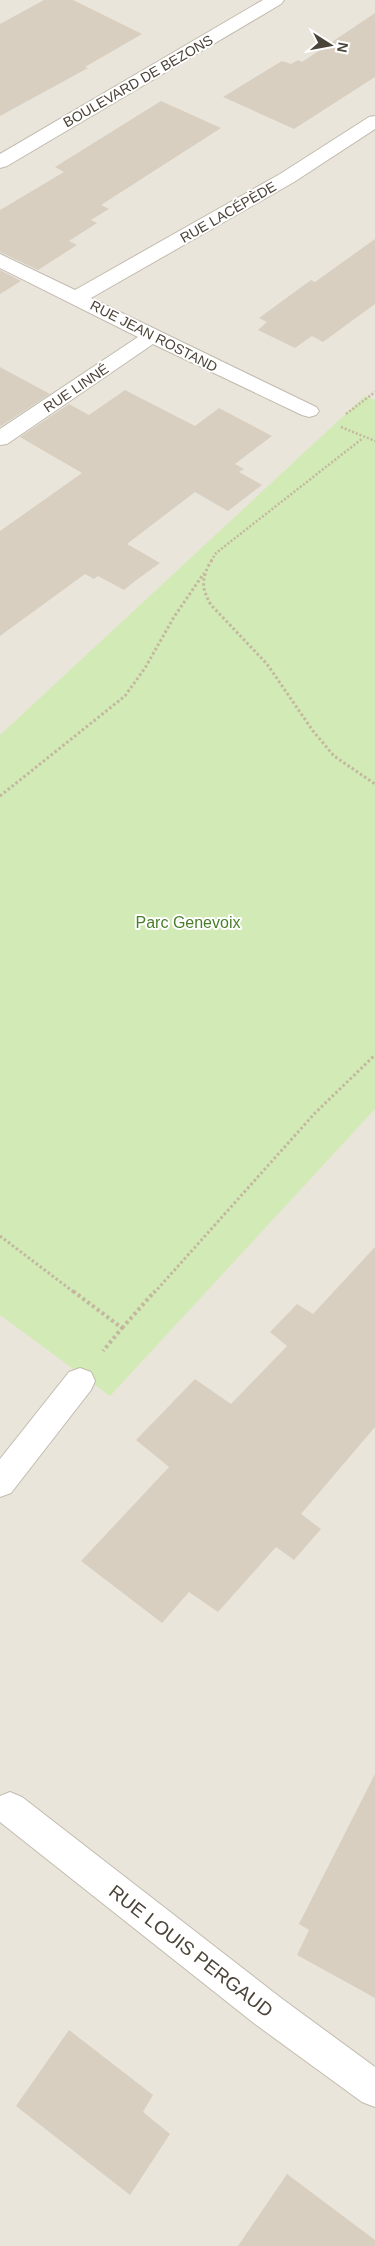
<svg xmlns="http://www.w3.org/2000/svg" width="375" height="2246" font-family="Arial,sans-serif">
<rect width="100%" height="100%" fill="#f6f3ec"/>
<!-- residential -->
<rect fill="#eae5da" x="0" y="0" width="375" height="2246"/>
<!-- green -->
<path fill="#d2eab5" d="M365,396L375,400V1109L110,1396L0,1315V735Z"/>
<!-- building -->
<g fill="#d8cfc1">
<path d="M44,0H73L142,34L85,67L88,68L0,116V24Z"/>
<path d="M375,13V77L294,129L223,97L282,61L291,64L298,60L302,62Z"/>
<path d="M161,101L221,128L101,205L109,209L91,220L97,223L69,241L77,245L38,270L0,252V210L64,172L55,167Z"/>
<path d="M375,239V304L323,342L312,336L295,348L258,330L267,322L259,318L311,280L315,282Z"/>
<path d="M0,270L21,281L0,294Z"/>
<path d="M0,367L50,394L1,426H0Z"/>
<path d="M125,390L195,426L219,408L272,436L235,464L244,469L239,472L262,485L228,511L195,492L127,544L160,563L135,581L124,590L98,576L94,579L85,574L0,636V531L82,473L20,437L69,404L89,415Z"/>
<path d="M375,1247V1427L301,1514L321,1529L294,1560L276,1547L218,1612L189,1592L162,1623L81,1561L169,1467L136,1440L195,1379L231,1404L287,1346L270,1332L297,1304L313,1314Z"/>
<path d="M375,1774V1998L297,1955L309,1930L299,1924Z"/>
<path d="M69,2030L153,2095L143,2112L170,2134L130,2195L16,2106Z"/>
<path d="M287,2174L375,2240V2246H238Z"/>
</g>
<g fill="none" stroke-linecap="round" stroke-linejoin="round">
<!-- minor casing -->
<g stroke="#c2bbae" stroke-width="2">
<g id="minor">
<path d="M263,0H284L281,4L7,166L0,168V154Z"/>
<path d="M375,116V129L294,182L91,298L316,407L319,411L316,415L309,417L302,415L153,344L7,444L0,445V429L138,337L0,268V254L75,290L280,174L369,117Z"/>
<path d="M80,1368L91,1372L95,1381L91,1390L11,1493L0,1497V1459L69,1372Z"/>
<path d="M10,1792L22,1797L281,1998L375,2067V2107L362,2102L255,2024L0,1822V1796Z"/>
</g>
</g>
<!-- path-far2 -->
<g stroke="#c4b79f" stroke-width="2.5" stroke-dasharray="2 2" stroke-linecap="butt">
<path d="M346,414L375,392"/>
<path d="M341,427L375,441"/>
<path d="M211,561L216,553L363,438"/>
</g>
<!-- path-far1 -->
<g stroke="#c4b79f" stroke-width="3" stroke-dasharray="2.5 2.5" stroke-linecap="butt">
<path d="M212,560C201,577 201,588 211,605L267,664L313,731L334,756L375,784"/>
<path d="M0,796L125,696L145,668L174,617L204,573"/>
<path d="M0,1236L75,1293"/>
<path d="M154,1293L315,1113L375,1055"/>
</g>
<!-- path -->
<g stroke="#c4b79f" stroke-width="4" stroke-dasharray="3 3" stroke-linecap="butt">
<path d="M73,1291L122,1328L103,1351"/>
<path d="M122,1328L155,1291"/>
</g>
<!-- minor -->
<use href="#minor" fill="#fff" fill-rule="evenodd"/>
</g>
<g text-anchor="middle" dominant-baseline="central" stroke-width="4" stroke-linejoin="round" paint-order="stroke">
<!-- far-street labels -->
<g font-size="14" fill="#4b4439" stroke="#fff">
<text transform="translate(138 81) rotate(-30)">BOULEVARD DE BEZONS</text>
<text transform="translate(228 212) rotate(-30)">RUE LACÉPÈDE</text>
<text transform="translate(154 336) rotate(27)">RUE JEAN ROSTAND</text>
<text transform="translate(76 388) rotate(-34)">RUE LINNÉ</text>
</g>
<!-- park labels -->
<g font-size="16" fill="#4a7f2a" stroke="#fff">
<text x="188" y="922">Parc Genevoix</text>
</g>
<!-- near-street labels -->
<g font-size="19" fill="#4b4439" stroke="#fff">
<text transform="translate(191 1951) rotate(38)">RUE LOUIS PERGAUD</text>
</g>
</g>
<!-- north arrow -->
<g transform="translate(330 45) rotate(101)" stroke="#ffffff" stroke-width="4" paint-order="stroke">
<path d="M0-4L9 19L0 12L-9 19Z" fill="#4b4439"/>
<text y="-8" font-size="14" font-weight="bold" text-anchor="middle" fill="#4b4439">N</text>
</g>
</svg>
